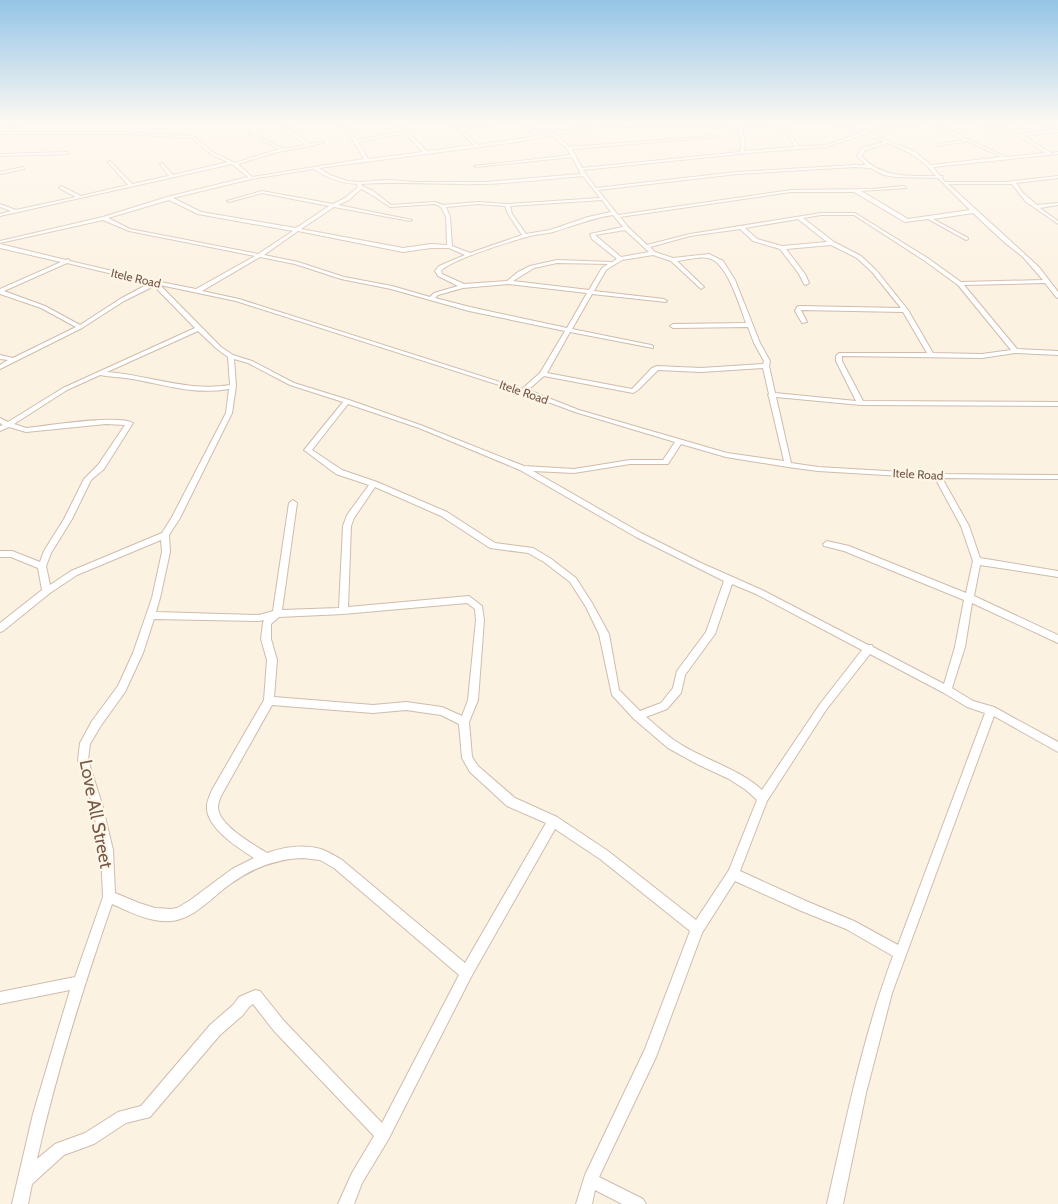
<svg xmlns="http://www.w3.org/2000/svg" width="1058" height="1204" font-family="Cabin,sans-serif">
<rect width="100%" height="100%" fill="#fcf2e2"/>
<g fill="none" stroke-linecap="round" stroke-linejoin="round">
<!-- minor casing -->
<g stroke="#cfbcac" stroke-width="2">
<g id="minor">
<path d="M15,124H20L5,132H123L193,136L214,153L235,163L279,149L249,134L250,132L283,149L306,145L284,130V128L288,126L290,127L288,129L310,144L322,142L324,143L278,152L238,164L252,177L364,159L354,142L338,124H342L357,140L403,131L395,124H399L427,151L474,145L452,124H456L460,128L495,124L462,130L478,145L537,136L522,124H526L541,135L588,126L659,124L740,126L768,124L742,128L745,143L744,151L795,147L789,136L772,124C785,124 793,137 799,147L826,145L861,133L835,124C844,124 853,130 862,130C882,130 901,124 921,124L865,132L914,151L931,165L1002,157L967,141L938,146L939,144L963,140L931,124H936L1006,157L1046,153L1023,139L997,128H984L983,126H998L1018,134L1053,130L1040,124H1045L1058,130V132L1023,136L1051,153L1058,152V154L933,167L940,176H943L942,178L945,182H1005L1058,176V178L1016,183L1023,193L1037,205L1058,203V205L1040,208L1058,221V224L1025,201L1012,184H948L1039,267L1058,292V298L1056,297L1045,283L964,285L1017,349L1058,351V355L1015,353L982,358L842,356V361L863,401L1058,402V406L861,405L776,397L791,463L818,467L937,474L1058,475V479L942,478L969,526L980,558L1058,571V577L980,565L974,596L1058,635V643L972,603L965,647L952,688L973,701L994,707L1058,742V752L994,716L892,993L866,1093L843,1204H827C846,1120 863,1036 893,956L846,929L799,910L735,881L702,933L656,1057L599,1177L643,1199L646,1204H622L595,1190L592,1204H576L585,1175L645,1049L690,931L600,859L555,829L471,977L388,1140L362,1183L354,1204H338L352,1173L374,1136L274,1031L253,1004L249,1007L243,1015L220,1035L150,1117L126,1123L94,1144L64,1155L32,1184L28,1204H12L33,1114L70,990L0,1004V992L75,977L103,897L101,850L92,804L78,760L80,743L92,721L118,686L133,653L152,598L162,552L161,540L77,575L50,593L3,631L0,632V623L42,590L38,568L11,557H0V551H12L40,562L44,551L64,519L84,479L98,465L125,425L106,424L26,432L9,427L0,431V426L3,425L0,423V418L8,422L63,388L195,328L154,286L124,301L82,328L0,369V365L8,360L0,359V355L13,358L76,327L41,308L0,294V289L61,262L0,248V244L66,260L68,259L70,261L155,281L196,289L255,256L129,231L103,220L0,243V241L103,217L167,197L248,177L232,164L0,216V214L11,211L0,207V204L16,210L76,197L59,188L61,186L81,196L128,185L108,162L110,161L132,184L169,176L160,164L162,163L173,175L228,162L212,155L192,138L123,134H0L1,131ZM664,126L738,128L741,143L740,152L582,168L572,149L717,137L715,136L570,147L556,135L588,128ZM405,133L423,152L368,159L358,142ZM865,134L884,142L862,148L857,156L866,165H855L737,172L596,188L583,170L759,152L826,147ZM552,135L567,149L571,155L474,166L476,167L572,157L581,174L485,182H415L388,180L359,182L347,181L330,175L319,168L518,142ZM888,143C910,152 920,157 936,176C909,176 881,178 861,156L865,150ZM855,167L870,168L884,175L896,177L938,178L970,210L908,219L861,191L906,188L904,186L872,189L791,190L618,215L598,190L737,174ZM314,169C327,178 341,183 357,184L358,187L345,198L333,204L262,191L227,201L229,202L262,193L329,206L296,228L201,212L173,198L251,179ZM583,176L600,198L507,204L478,202L443,205L435,202L391,205L373,191L362,186L361,184C402,181 443,185 484,184C517,183 550,179 583,176ZM361,189L369,193L390,207L435,204L441,207L446,217L447,245L431,244L403,248L301,229L334,207L410,221L412,220L338,205L349,200ZM791,192H854L905,222L928,219L966,240L968,239V238L933,219L973,213L1004,242L1023,257L1043,280L961,282L929,259L855,213H821L690,234L647,245L628,227L620,217ZM169,200L198,214L293,231L258,254L130,229L108,218ZM602,200L611,212L588,217L550,230L526,234L512,214L510,206ZM478,204L505,206L508,214L522,235L470,253L452,246L450,217L446,207ZM613,215L623,227L590,234L592,239L617,259L612,262L557,260L530,266L518,272L507,281L464,284L442,274L441,271C449,260 515,240 530,236C538,234 546,234 553,232C573,226 592,218 613,215ZM821,215H854L925,261L958,285L1011,350L982,354L933,353L908,310L876,270L861,256L834,242L803,218ZM798,219L827,242L782,246L757,239L745,228ZM740,229L753,241L780,249L799,274L804,284L806,285L809,283L805,274L786,249L831,245L857,258L872,272L901,308L799,306L797,307L795,311L802,323L807,322L801,310L903,312L927,353H839L836,356V361L856,401L775,393L769,366L770,361L760,343L735,280L723,261L709,254L673,258L655,252L650,247L690,236ZM625,230L649,252L621,257L595,235ZM298,231L403,252L431,248H449L465,255L439,266L435,271L438,276L458,286L434,293L430,297L392,286L344,277L298,262L264,255ZM653,255L671,261L701,289L704,287L703,286L677,261C685,260 701,256 708,258C727,261 740,307 746,323L673,324L670,326L673,328L748,327L754,343L764,361L763,364L701,368L657,366L652,368L632,389L547,373L570,332L653,348V346L651,345L572,329L592,294L666,302L667,301L664,299L594,291L606,270L622,260ZM260,257L295,264L341,279L391,289L469,311L565,331L540,373L522,389L239,299L202,291ZM67,263L150,283L120,299L80,325L45,306L4,291ZM557,263L608,264L602,268L589,290L513,281L534,268ZM508,284L587,293L567,328L470,307L435,298L438,295L463,288ZM160,285L236,301L521,392L575,412L675,442L663,460H630L574,469L524,466L423,426L349,400L294,383L252,361L233,355L221,347ZM198,331L217,349L228,357L230,385C187,392 148,375 107,372ZM234,359L248,363L290,385L343,402L304,450L336,474L369,485L347,515L343,526L339,608L282,610L297,503L293,500L289,503L273,611L259,615L156,612L160,598L170,552L169,535L180,518L232,413L236,386ZM763,368L769,394L768,395L769,397L784,461L727,453L579,410L528,390L544,376L633,393L638,390L658,370L701,372ZM100,375C110,377 121,377 132,379C166,385 193,395 229,389L226,413L172,517L162,533L71,571L50,585L46,566L51,553L72,519L91,480L104,469L133,423C119,414 46,426 26,428L14,424L67,390ZM348,404L419,428L520,470L636,537L724,581L706,632L677,671L673,688L661,703L640,711L619,690L609,634L592,603L576,578L550,558L533,548L495,543L447,512L377,482L342,470L312,450ZM681,444L726,457L788,467L818,471L935,478L961,526L973,561L966,593L849,546L827,541L823,544L824,546L844,551L964,600L955,647L944,684L873,647L872,645H868L762,590L701,563L641,533L533,471L574,473L630,464H668ZM375,487L441,516L490,548L528,553L544,562L570,582L586,607L599,634L612,695L634,719L668,748L697,764L729,779L746,790L757,800L729,870L696,920L608,851L557,817L515,798L478,766L472,757L469,722L478,700L484,620L482,606L469,596L348,607L351,526L354,518ZM732,584L756,594L862,650L820,704L762,790C738,768 704,760 677,742C666,735 656,725 646,717L667,709L681,693L685,675L715,634ZM467,603L475,609L476,620L468,700L462,716L442,707L406,702L373,705L274,697L277,660L271,639V624L279,617L343,614ZM154,619L259,621L264,620L263,623L261,639L267,660L264,700L212,790C210,795 207,801 207,806C205,827 238,848 254,858L232,869L189,901L177,908L171,909L155,908L139,903L115,893L113,850L102,804L88,760L90,744L100,727L125,692L143,653ZM870,654L944,693L967,707L985,713L898,945L854,921L806,901L740,871L767,801L826,710ZM272,705L373,713L406,710L441,715L459,724L462,758L470,772L507,806L546,823L465,963L342,860C335,856 329,852 321,849C304,844 283,847 267,853C253,844 218,825 218,807C218,803 220,799 221,796ZM303,858L320,860L334,868L459,975L382,1123L284,1021L260,991L255,990L239,997L233,1005L210,1025L141,1106L118,1112L85,1133L55,1144L37,1159C56,1073 83,988 112,904C130,912 151,923 171,921C194,919 212,897 229,885C252,868 275,859 303,858Z"/>
<path d="M67,152L68,154L0,156V154Z"/>
<path d="M23,167L24,169L0,174V172Z"/>
</g>
</g>
<!-- minor -->
<use href="#minor" fill="#fff" fill-rule="evenodd"/>
</g>
<!-- sky -->
<linearGradient id="sky" x2="0" y2="1"><stop stop-color="#94c5e7"/><stop offset="0.42" stop-color="#fef9f2"/><stop offset="1" stop-color="#fef9f2" stop-opacity="0"/></linearGradient>
<rect width="1058" height="293" fill="url(#sky)"/>
<g text-anchor="middle" dominant-baseline="central" stroke-width="4.5" stroke-linejoin="round" paint-order="stroke">
<!-- far-street labels -->
<g font-size="12" fill="#735849" stroke="#fff6e8">
<text transform="translate(136 278) rotate(13)">Itele Road</text>
<text transform="translate(524 392) rotate(19)">Itele Road</text>
<text transform="translate(918 474) rotate(3)">Itele Road</text>
</g>
<!-- near-street labels -->
<g font-size="18" fill="#735849" stroke="#fff6e8">
<text transform="translate(96 814) rotate(79)">Love All Street</text>
</g>
</g>
</svg>
